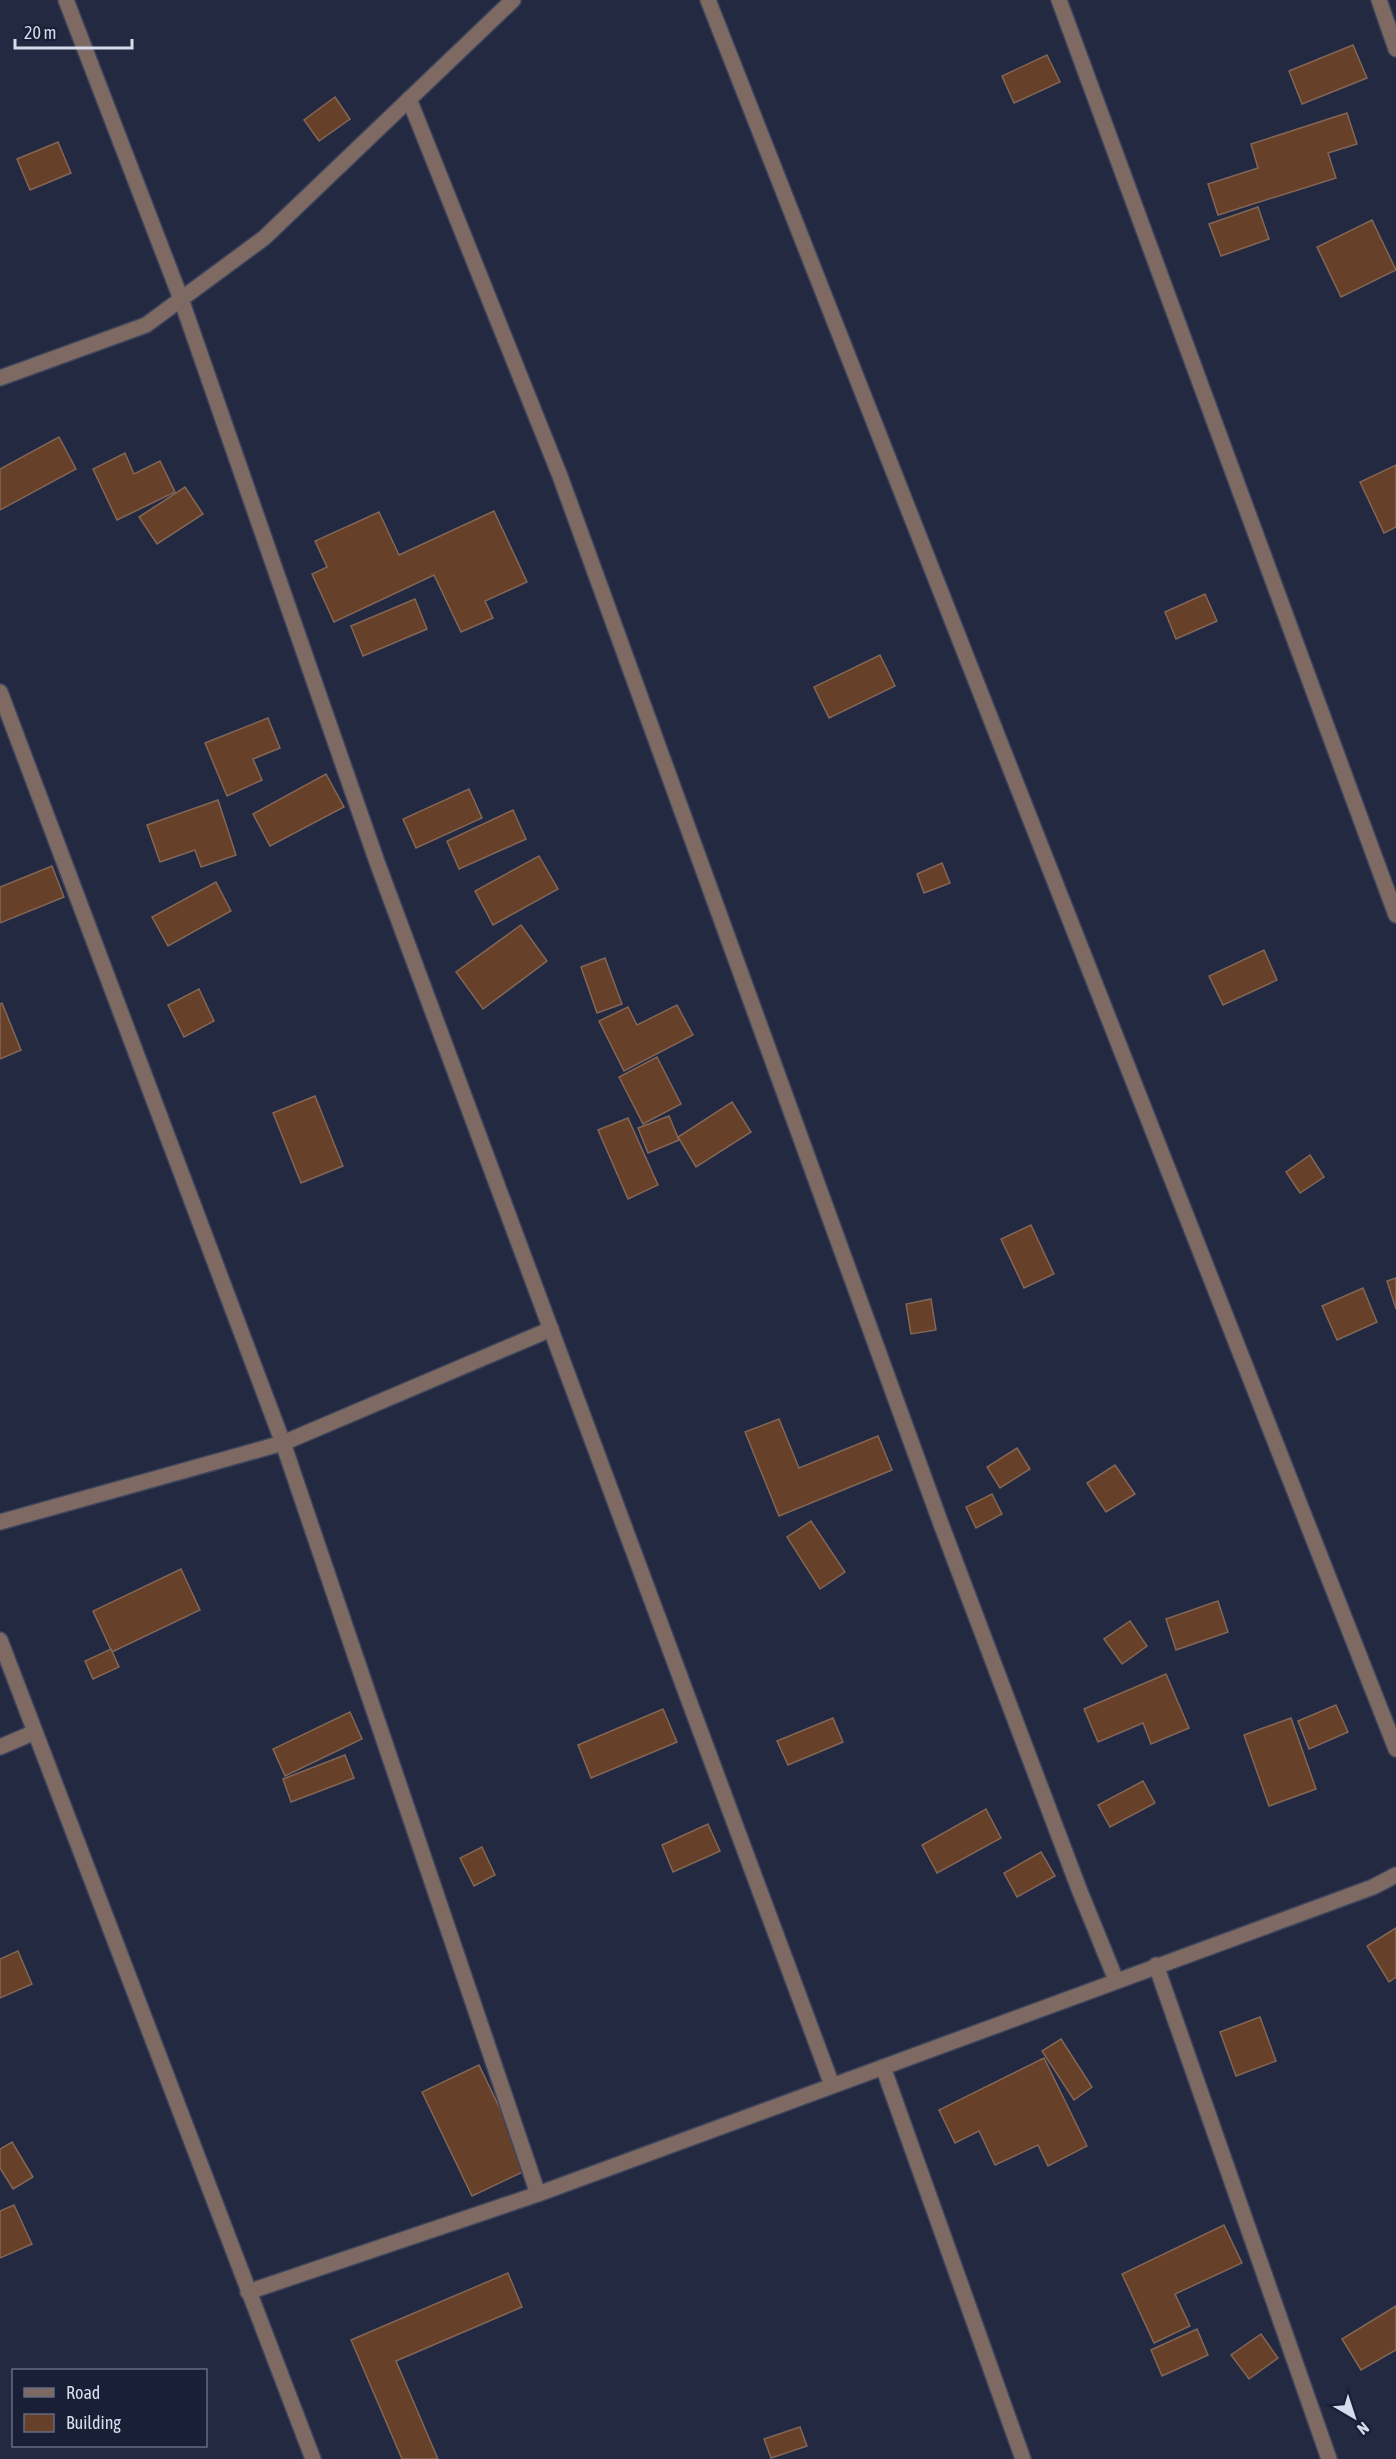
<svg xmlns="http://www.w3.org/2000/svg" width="1396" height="2459" font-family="'Asap Condensed',sans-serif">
<rect width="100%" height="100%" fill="#222941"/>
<!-- building -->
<g fill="#674029" stroke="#836656" stroke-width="1.5">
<path d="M1353,45L1367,78L1302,104L1289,71Z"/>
<path d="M1047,55L1060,82L1014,103L1002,76Z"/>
<path d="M335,97L350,119L319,141L304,120Z"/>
<path d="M1347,113L1357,144L1328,153L1336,178L1218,215L1208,184L1258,168L1251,144Z"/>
<path d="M58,142L71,173L30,190L17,159Z"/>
<path d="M1258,207L1269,239L1221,256L1209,224Z"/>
<path d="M1372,220L1396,270L1341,297L1317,247Z"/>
<path d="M59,437L76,469L0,510V469Z"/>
<path d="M125,453L134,474L160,461L175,492L117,520L93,469Z"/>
<path d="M1396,465V527L1384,533L1360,482Z"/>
<path d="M185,487L203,514L157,544L139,517Z"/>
<path d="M494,511L527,582L485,601L493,618L461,632L434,575L334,622L312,574L327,567L315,541L379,512L399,555Z"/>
<path d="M1205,594L1217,621L1176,639L1165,612Z"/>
<path d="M415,599L427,629L363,656L351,626Z"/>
<path d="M880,655L895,686L829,718L814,687Z"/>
<path d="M268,718L280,748L253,759L262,780L227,796L205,743Z"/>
<path d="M326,774L344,807L270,846L253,814Z"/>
<path d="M469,789L482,818L416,848L403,819Z"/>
<path d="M218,800L236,855L201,867L195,850L160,862L147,825Z"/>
<path d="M513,810L526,839L459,869L447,841Z"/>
<path d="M539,856L558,889L493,925L475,891Z"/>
<path d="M942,863L950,883L924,893L917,874Z"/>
<path d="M52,866L64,897L0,923V887Z"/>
<path d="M216,882L231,911L168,946L152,917Z"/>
<path d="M521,925L547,961L483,1009L456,972Z"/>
<path d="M1264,950L1277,980L1223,1005L1209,976Z"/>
<path d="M605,958L622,1004L597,1013L581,967Z"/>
<path d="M199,989L214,1021L184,1037L168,1005Z"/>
<path d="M2,1003L21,1050L0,1059V1004Z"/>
<path d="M677,1005L693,1035L624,1071L599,1021L628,1007L637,1025Z"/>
<path d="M657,1057L681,1104L643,1124L619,1077Z"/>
<path d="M315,1096L343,1166L301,1183L273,1113Z"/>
<path d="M732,1102L751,1132L696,1167L678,1137Z"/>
<path d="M669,1116L679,1140L648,1153L638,1128Z"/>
<path d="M628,1118L658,1185L628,1199L598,1130Z"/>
<path d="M1310,1155L1324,1177L1300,1193L1286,1172Z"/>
<path d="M1031,1225L1054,1274L1024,1288L1001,1239Z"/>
<path d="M1396,1278V1309L1387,1281Z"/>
<path d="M1363,1288L1377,1322L1337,1340L1322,1306Z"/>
<path d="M931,1299L936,1330L911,1334L906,1304Z"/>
<path d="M779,1419L799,1468L878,1436L892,1470L779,1516L745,1432Z"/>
<path d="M1017,1448L1030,1469L1000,1488L987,1467Z"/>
<path d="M1115,1465L1135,1494L1106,1512L1087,1483Z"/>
<path d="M992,1494L1002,1514L976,1528L966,1507Z"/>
<path d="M811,1521L845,1572L820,1589L787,1537Z"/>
<path d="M181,1569L200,1610L112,1652L93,1611Z"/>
<path d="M1218,1601L1228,1632L1176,1650L1166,1619Z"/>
<path d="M1130,1621L1147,1646L1122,1664L1104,1639Z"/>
<path d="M111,1649L119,1667L93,1679L85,1661Z"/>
<path d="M1166,1674L1189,1728L1151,1744L1143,1723L1098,1742L1084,1709Z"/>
<path d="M1336,1705L1348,1732L1309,1749L1298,1721Z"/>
<path d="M663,1709L677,1742L591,1778L578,1745Z"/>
<path d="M350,1712L362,1739L285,1776L273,1749Z"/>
<path d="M833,1718L843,1742L788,1765L777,1741Z"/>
<path d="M1291,1718L1316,1789L1269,1806L1244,1735Z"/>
<path d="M345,1755L354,1778L291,1802L283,1779Z"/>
<path d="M1143,1781L1155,1803L1110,1827L1098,1805Z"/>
<path d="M986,1809L1001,1838L937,1873L922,1845Z"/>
<path d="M708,1824L720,1851L673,1872L662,1845Z"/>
<path d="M482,1847L495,1875L474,1886L460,1858Z"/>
<path d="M1041,1852L1055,1876L1017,1897L1004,1873Z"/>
<path d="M1396,1928V1977L1389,1982L1367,1946Z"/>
<path d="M18,1951L32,1984L0,1998V1959Z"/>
<path d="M1260,2017L1276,2061L1236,2076L1220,2032Z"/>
<path d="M1061,2039L1092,2087L1074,2100L1042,2051Z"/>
<path d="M1044,2058L1087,2146L1048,2166L1038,2145L995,2165L979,2131L955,2143L939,2110Z"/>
<path d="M479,2065L529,2169L472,2196L422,2092Z"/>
<path d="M12,2142L33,2177L13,2189L0,2168V2149Z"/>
<path d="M14,2205L32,2244L0,2258V2211Z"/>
<path d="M1224,2225L1242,2263L1175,2294L1190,2326L1154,2343L1122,2274Z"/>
<path d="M508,2273L522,2307L396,2361L438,2459H402L351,2340Z"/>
<path d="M1396,2306V2350L1361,2370L1342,2339Z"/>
<path d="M1197,2329L1208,2355L1162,2376L1151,2350Z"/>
<path d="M1261,2334L1278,2358L1249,2379L1231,2355Z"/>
<path d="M800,2427L807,2446L771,2458L764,2439Z"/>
</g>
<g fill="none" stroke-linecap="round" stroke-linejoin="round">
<!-- minor casing -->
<g stroke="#3f465c" stroke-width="18">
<g id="minor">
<path d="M66,0L181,299L377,862L832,2085"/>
<path d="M708,0L1396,1749"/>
<path d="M1059,0L1396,915"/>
<path d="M1379,0L1396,49"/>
<path d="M409,99L560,476L941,1524L1079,1889L1116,1980"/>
<path d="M0,378L146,325L264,238L513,0"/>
<path d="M0,692L283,1443L538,2194"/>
<path d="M0,1522L283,1443L551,1329"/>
<path d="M0,1640L313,2459"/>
<path d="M0,1747L35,1732"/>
<path d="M1156,1965L1329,2459"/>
<path d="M883,2067L1023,2459"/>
<path d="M248,2292L538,2194L1373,1887L1396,1875"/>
</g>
</g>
<!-- minor -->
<use href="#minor" stroke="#7f6a63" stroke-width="15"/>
</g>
<!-- legend -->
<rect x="12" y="2369" width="195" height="78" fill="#191f36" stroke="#656b7f" stroke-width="1.5"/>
<rect x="24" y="2388" width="30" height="9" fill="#7f6a63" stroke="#656b7f" stroke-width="1.5"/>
<text x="66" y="2399" font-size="18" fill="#d7dcec">Road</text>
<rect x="24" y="2414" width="30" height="18" fill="#674029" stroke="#656b7f" stroke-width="1.5"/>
<text x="66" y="2429" font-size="18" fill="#d7dcec">Building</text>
<!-- north arrow -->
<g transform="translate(1354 2417) rotate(141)" stroke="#191f36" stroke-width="4.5" paint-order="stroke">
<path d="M0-4.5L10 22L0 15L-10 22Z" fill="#d7dcec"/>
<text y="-9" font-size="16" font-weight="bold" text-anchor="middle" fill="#d7dcec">N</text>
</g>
<!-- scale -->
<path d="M15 39v9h117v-9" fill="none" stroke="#d7dcec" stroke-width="3"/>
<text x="24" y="39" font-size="18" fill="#d7dcec" stroke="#191f36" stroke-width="4.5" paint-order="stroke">20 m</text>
</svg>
